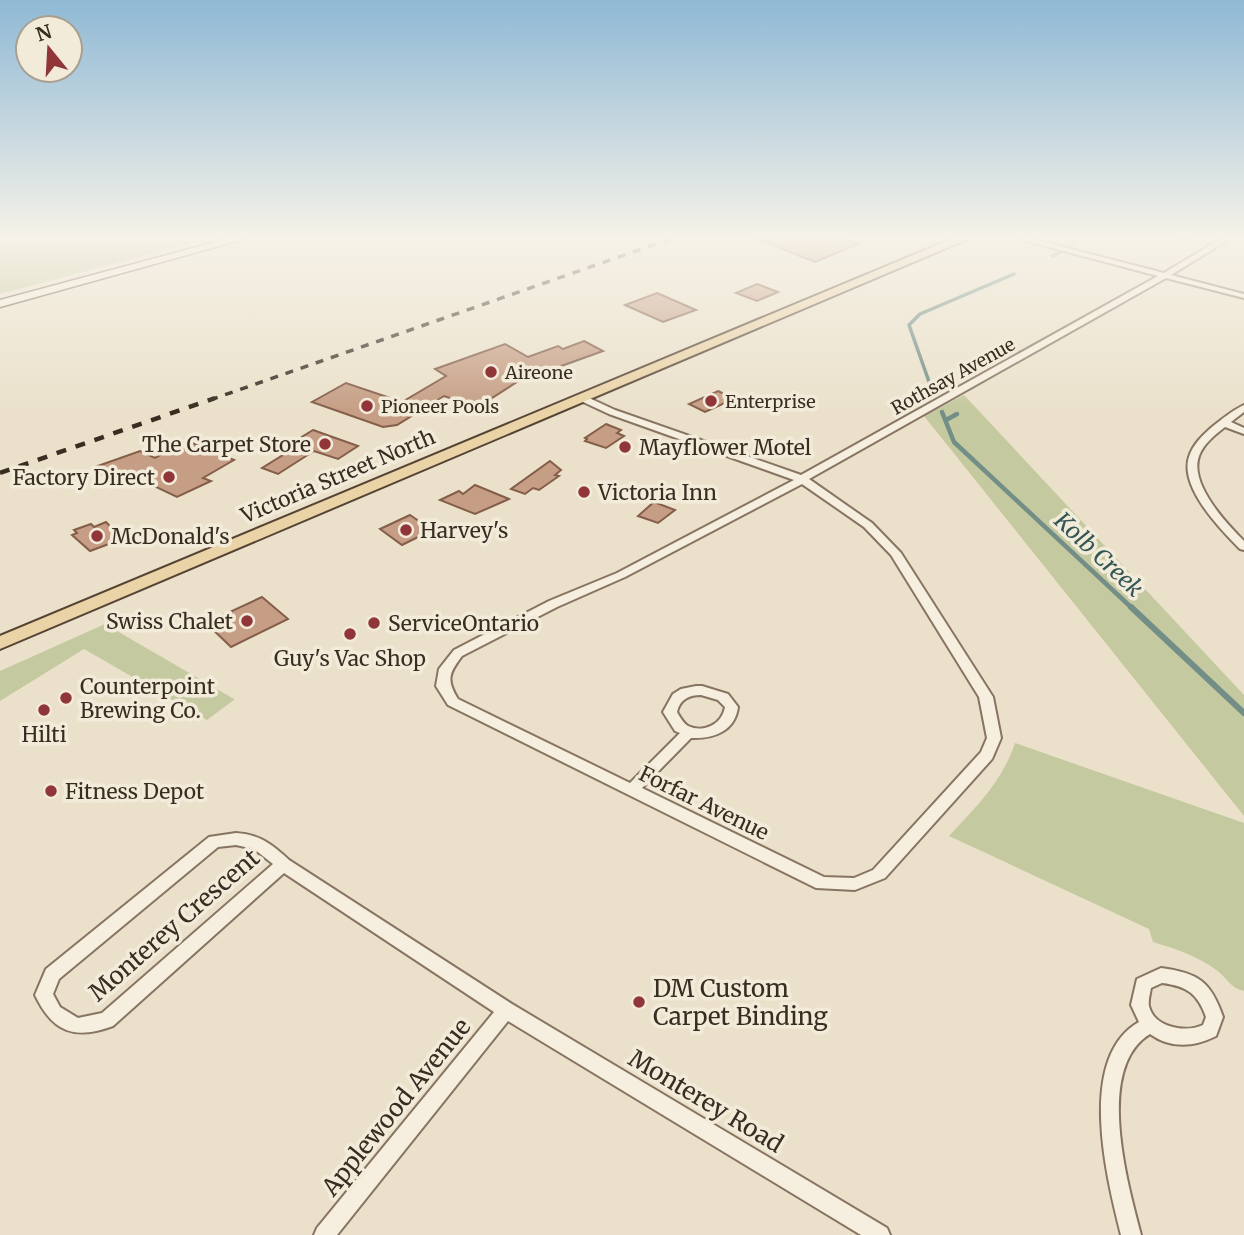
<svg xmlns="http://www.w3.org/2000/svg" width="1244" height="1235" font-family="Merriweather,serif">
<rect width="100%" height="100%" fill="#ebe1cb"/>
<!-- green -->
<g fill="#c5c99f">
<path d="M0,238H211L0,294Z"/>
<path d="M964,395L1244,695V816L924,416Z"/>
<path d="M105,624L234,699H235L207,720L84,649L0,701V671Z"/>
<path d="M1015,743L1244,823V991C1231,988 1228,980 1219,972C1200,957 1176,949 1153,942L1149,929L949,836C976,807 1002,782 1015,743Z"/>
</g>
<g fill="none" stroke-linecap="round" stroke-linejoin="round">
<!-- stream-far2 -->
<g stroke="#728e86" stroke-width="3.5">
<path d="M127,238L131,240"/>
<path d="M1179,238L1191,241L1194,238"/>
<path d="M1053,256L1083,238"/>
<path d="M933,393L909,325L920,314L1014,274"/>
</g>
<!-- stream-far1 -->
<g stroke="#728e86" stroke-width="4.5">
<path d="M942,412L954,442L1133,609"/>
<path d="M946,420L957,414"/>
</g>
<!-- stream -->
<path stroke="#728e86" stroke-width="6" d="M1131,607L1244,713"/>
</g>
<!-- building -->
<g fill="#c69e85" stroke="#845e49" stroke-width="2">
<path d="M755,238H840L858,244L815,262Z"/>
<path d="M757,284L778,292L757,301L736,293Z"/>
<path d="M657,293L696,310L663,322L625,305Z"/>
<path d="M584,341L603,351L517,382L478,407L444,396L397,425L383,427L312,402L346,383L402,402L446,376L435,369L505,344L528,357L558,346L563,349Z"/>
<path d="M718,391L734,399L705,412L689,404Z"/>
<path d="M606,424L621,430L617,433L624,436L606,448L585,441L587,439L585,438Z"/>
<path d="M313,430L358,446L338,459L314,451L278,474L262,468L299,445L292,443Z"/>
<path d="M187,441L234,460L203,478L211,481L177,497L129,474L109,481L95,467L140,451L155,458Z"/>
<path d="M550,461L561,470L555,475L559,476L539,490L533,488L525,494L511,489Z"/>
<path d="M475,485L509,499L475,514L440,500L459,491L463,494Z"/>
<path d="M654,502L675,510L658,523L638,516Z"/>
<path d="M410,515L432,530L402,545L380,529Z"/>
<path d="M106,522L122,539L90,551L72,535L77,533L74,530L91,524L94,527Z"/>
<path d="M262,597L288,619L231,647L206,623Z"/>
</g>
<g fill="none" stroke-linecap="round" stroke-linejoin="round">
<!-- minor casing -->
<g stroke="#877461" stroke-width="4">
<g id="minor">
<path d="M1015,238H1028L1164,273L1222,238H1231L1171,275L1244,294V298L1166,278L809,479L872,523L901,553L993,697L1001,738L992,759L885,878L855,890L816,888L448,705L436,686L439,669L454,650L549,601L617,573L794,480L609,414L581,401V397H587L615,410L801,475L1158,276ZM802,484L864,527L891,555L979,697L987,738L981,752L873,870L854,878L824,877L642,788L691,738C714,739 735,731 738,707L728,694L702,686H696L681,689L673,694L663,712L675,731L680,733L630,783L458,699C446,680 449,673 462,656L557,607L625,577ZM701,695L718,700L725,707C722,725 703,733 688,726C683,723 680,717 677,712C680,699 689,695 701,695Z"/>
<path d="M1244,405V412L1231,422L1244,428V434L1225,427C1215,435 1204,443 1199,456C1189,484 1226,523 1244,541V550L1240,549C1221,530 1179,487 1189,457C1193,444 1203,435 1212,427C1222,419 1233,410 1244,405Z"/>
<path d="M236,833C259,834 273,845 289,860L512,1004L887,1228L890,1235H861L508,1021L337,1235H314L317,1228L494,1012L284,873L113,1026C75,1040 53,1033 35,995L46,969L209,837ZM236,845L254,849L273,864L102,1013L78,1018L60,1007L53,994L59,979L218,847Z"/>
<path d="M1161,968C1199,973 1211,982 1223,1017L1216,1036C1194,1047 1171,1049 1150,1034C1094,1068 1128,1185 1141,1235H1121C1107,1179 1076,1058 1139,1022L1131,1005L1137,979ZM1162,983C1187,986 1198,994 1206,1017L1203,1025C1186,1033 1154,1028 1149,1006C1148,1001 1150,994 1151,988Z"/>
</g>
</g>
<!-- secondary casing -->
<g stroke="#695543" stroke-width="3">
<path id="secondary" d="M230,238H248L0,307V300Z"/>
</g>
<!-- primary casing -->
<g stroke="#554334" stroke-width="4">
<path id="primary" d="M954,238H970L0,649V636Z"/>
</g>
<!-- minor -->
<use href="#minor" fill="#f6eede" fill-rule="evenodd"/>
<!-- secondary -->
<use href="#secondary" fill="#f6eede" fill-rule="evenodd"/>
<!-- primary -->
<use href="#primary" fill="#ead3a7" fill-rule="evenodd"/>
<!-- rail-far1 -->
<path stroke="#392d22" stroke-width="3.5" stroke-dasharray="8 8" stroke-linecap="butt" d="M210,400L673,238"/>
<!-- rail -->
<path stroke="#392d22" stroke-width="4.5" stroke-dasharray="10 10" stroke-linecap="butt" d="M0,473L215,398"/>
</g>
<!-- sky -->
<linearGradient id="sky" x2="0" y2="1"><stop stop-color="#8fb9d5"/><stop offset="0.58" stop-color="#f6f2e8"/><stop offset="1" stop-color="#f6f2e8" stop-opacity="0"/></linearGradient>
<rect width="1244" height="411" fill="url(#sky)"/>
<!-- markers -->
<g fill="#903639" stroke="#f3ebda" stroke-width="2.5">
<circle cx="491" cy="372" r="7"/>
<circle cx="711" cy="401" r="7"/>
<circle cx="367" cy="406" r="7"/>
<circle cx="325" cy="444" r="7"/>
<circle cx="625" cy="447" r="7"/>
<circle cx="169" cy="477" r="7"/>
<circle cx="584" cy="492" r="7"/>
<circle cx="406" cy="530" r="7"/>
<circle cx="97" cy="536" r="7"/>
<circle cx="247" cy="621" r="7"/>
<circle cx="374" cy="623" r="7"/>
<circle cx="350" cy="634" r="7"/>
<circle cx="66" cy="698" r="7"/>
<circle cx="44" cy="710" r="7"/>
<circle cx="51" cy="791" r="7"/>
<circle cx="639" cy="1002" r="7"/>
</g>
<g text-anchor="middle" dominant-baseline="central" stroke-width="7" stroke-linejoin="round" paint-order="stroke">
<!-- far-poi labels -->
<g font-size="18" fill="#392d22" stroke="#f3ebda" text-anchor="start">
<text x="505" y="372">Aireone</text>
<text x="725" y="401">Enterprise</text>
<text x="381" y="406">Pioneer Pools</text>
</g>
<!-- far-street labels -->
<g font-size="18" fill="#392d22" stroke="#f3ebda">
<text transform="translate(953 376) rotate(-29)">Rothsay Avenue</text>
</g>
<!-- poi labels -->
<g font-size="21" fill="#392d22" stroke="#f3ebda" text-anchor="start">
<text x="311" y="444" text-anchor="end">The Carpet Store</text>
<text x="639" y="447">Mayflower Motel</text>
<text x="155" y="477" text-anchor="end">Factory Direct</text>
<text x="598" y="492">Victoria Inn</text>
<text x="420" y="530">Harvey's</text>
<text x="111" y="536">McDonald's</text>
<text x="233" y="621" text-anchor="end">Swiss Chalet</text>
<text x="388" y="623">ServiceOntario</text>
<text x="350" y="658" text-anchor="middle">Guy's Vac Shop</text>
<text x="80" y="686">Counterpoint<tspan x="80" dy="24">Brewing Co.</tspan></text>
<text x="44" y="734" text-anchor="middle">Hilti</text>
<text x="65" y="791">Fitness Depot</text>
</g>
<!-- street labels -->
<g font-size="21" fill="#392d22" stroke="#f3ebda">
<text transform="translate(338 476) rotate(-23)">Victoria Street North</text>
<text transform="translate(704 803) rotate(26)">Forfar Avenue</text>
</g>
<!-- water labels -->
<g font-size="23" font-style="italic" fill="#335754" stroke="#f3ebda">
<text transform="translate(1099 554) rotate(43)">Kolb Creek</text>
</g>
<!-- near-street labels -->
<g font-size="24" fill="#392d22" stroke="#f3ebda">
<text transform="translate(174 925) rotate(-41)">Monterey Crescent</text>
<text transform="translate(706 1101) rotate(31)">Monterey Road</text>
<text transform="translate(396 1107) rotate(-51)">Applewood Avenue</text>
</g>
<!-- near-poi labels -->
<g font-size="24" fill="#392d22" stroke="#f3ebda" text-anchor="start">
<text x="653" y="988">DM Custom<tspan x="653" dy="28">Carpet Binding</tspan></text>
</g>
</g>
<!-- north arrow -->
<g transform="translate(49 49) rotate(342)"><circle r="33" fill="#f3ebda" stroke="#a99f90" stroke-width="2"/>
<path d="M0-5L12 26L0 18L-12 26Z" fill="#903639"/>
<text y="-10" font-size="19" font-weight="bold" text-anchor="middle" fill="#392d22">N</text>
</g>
</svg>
